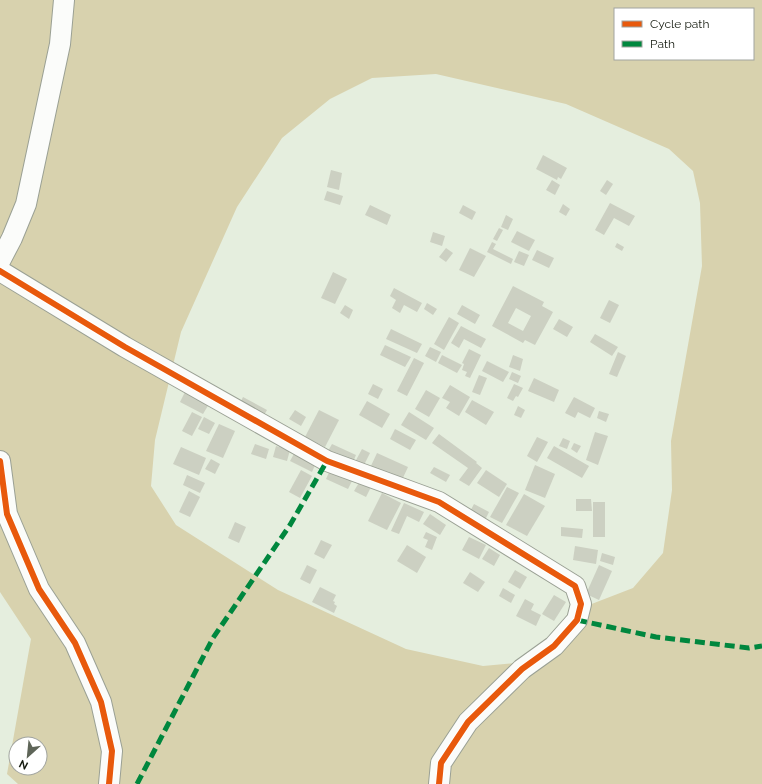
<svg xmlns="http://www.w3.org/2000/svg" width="762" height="784" font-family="Raleway,sans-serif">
<rect width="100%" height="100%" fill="#e5eede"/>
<!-- green -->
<path fill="#d8d2ae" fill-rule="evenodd" d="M0,0H762V784H18L7,774L31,639L0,592ZM615,9H753V59H615ZM436,74L566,104L669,149L693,171L700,203L702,266L671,441L672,490L663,553L633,588L589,605L515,663L483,666L406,649L278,590L176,525L151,486L155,440L181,332L237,207L282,138L330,99L372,78ZM16,744H40V768H16Z"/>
<!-- building -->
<g fill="#ccd0c2" fill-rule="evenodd">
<path d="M543,155L567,168L561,179L558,177L557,180L536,169Z"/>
<path d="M331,170L342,173L339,190L327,187Z"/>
<path d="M552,180L560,185L555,195L546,190Z"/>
<path d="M607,180L613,184L606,195L600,191Z"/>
<path d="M327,191L343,196L340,205L324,200Z"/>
<path d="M610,203L635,216L629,226L614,218L604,235L595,230Z"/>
<path d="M563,204L570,209L566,216L559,212Z"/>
<path d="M370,205L391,215L387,225L365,215Z"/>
<path d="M463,205L476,212L472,220L459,213Z"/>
<path d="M506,215L513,219L508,230L501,227Z"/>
<path d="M499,228L503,230L497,241L493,239Z"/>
<path d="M517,231L535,240L529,251L511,242Z"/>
<path d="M433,232L445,236L442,246L430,242Z"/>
<path d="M492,242L496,244L493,249L513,259L511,264L487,252Z"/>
<path d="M617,243L624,247L622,251L615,247Z"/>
<path d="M446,248L453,253L446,262L439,257Z"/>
<path d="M470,248L486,256L474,277L459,270Z"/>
<path d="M537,250L554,258L549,268L532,260Z"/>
<path d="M519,251L529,255L524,266L514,262Z"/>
<path d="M333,272L347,279L335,304L321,298Z"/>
<path d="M513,286L544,302L542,306L553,312L535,345L525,340L523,343L492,326ZM516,308L531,316L523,331L508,323Z"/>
<path d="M394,288L422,303L417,312L404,305L400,313L392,308L396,300L390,296Z"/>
<path d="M609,300L619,305L610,323L600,318Z"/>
<path d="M427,303L437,309L433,315L424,309Z"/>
<path d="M345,305L353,310L349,319L340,313Z"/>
<path d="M462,305L480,315L475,324L457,314Z"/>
<path d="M449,317L459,323L444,350L434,344Z"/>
<path d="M559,319L573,327L567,337L553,329Z"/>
<path d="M461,326L486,339L481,348L464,339L459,348L451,343Z"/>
<path d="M391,329L422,344L417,353L386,339Z"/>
<path d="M595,334L618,347L612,356L590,342Z"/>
<path d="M385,345L411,357L405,367L380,355Z"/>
<path d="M430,347L441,352L436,362L425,356Z"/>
<path d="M469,349L481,355L470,378L465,376L467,372L462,370L464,364L462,363Z"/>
<path d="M618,352L626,356L617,377L609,374Z"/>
<path d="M442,355L462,365L457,373L438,363Z"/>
<path d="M513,355L523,359L520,371L509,367Z"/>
<path d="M414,358L424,363L407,396L397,391Z"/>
<path d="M487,361L509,372L503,382L482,371Z"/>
<path d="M512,372L521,376L518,383L509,379Z"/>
<path d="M479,375L487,378L480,395L472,392Z"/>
<path d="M534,378L559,390L554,402L528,391Z"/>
<path d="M373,384L383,389L378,399L368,394Z"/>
<path d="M514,384L523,388L518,397L516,396L513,401L507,398Z"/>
<path d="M450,385L470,397L459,416L446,408L450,402L442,398Z"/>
<path d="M426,390L440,398L429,417L415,409Z"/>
<path d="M185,392L209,404L203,414L180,402Z"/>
<path d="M243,397L267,410L263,417L239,405Z"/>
<path d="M574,397L595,408L590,418L578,412L575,418L565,413Z"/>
<path d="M472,400L494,412L486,425L465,412Z"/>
<path d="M367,401L390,414L382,428L359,415Z"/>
<path d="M518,406L525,410L521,418L514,415Z"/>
<path d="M295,410L306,417L301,426L289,419Z"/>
<path d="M319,410L339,420L325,447L305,437Z"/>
<path d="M599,411L609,414L606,422L597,418Z"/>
<path d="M192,412L202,417L192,436L182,431Z"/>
<path d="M409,412L434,428L426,440L401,425Z"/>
<path d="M204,417L215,423L209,434L198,429Z"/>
<path d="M219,424L235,431L223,458L206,451Z"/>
<path d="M395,429L416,440L410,450L390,439Z"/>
<path d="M595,432L608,436L598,465L586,460Z"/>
<path d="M439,434L477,462L476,463L482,468L469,486L459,480L468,468L432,443Z"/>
<path d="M537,437L548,442L537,462L527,456Z"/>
<path d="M563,438L570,441L567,449L559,446Z"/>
<path d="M574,443L581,446L577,453L571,449Z"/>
<path d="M255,444L269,449L266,459L251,454Z"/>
<path d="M332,444L356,455L353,462L328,451Z"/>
<path d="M276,446L290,450L287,461L273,457Z"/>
<path d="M554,446L589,466L582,478L547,458Z"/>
<path d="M181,447L206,458L199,475L173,464Z"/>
<path d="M362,449L370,453L363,467L355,462Z"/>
<path d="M295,452L316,463L312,472L290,461Z"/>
<path d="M377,453L408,467L401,482L370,468Z"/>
<path d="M211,459L220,464L215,474L205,469Z"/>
<path d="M535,465L555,474L545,498L525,490Z"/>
<path d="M434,467L450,475L446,482L430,473Z"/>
<path d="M331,468L353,479L348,489L326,479Z"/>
<path d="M301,470L312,476L300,498L289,492Z"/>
<path d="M486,470L507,484L499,497L477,483Z"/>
<path d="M187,475L205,483L200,493L183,485Z"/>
<path d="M360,481L371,487L366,497L354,491Z"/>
<path d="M507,487L519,493L502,523L490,517Z"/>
<path d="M189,491L200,497L190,517L179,512Z"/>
<path d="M382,493L401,503L387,530L368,521Z"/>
<path d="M524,494L545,506L527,536L506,525Z"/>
<path d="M576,499H591L592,511H576Z"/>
<rect x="593" y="502" width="12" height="35"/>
<path d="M404,503L424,512L419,522L407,516L399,534L391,531Z"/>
<path d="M474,504L489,512L482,526L467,517Z"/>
<path d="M430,514L446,525L440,535L423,524Z"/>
<path d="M235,522L246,527L239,543L228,538Z"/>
<path d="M561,527L583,529L582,538L561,536Z"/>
<path d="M426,532L437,537L432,550L425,547L428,540L423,538Z"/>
<path d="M469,537L486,545L479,559L462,550Z"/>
<path d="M321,540L332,545L324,559L314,554Z"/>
<path d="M407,545L426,557L417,573L397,561Z"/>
<path d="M575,546L598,550L596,564L573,560Z"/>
<path d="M489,548L500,555L494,566L482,559Z"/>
<path d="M602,553L615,557L613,565L600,561Z"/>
<path d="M307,565L317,570L310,584L300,579Z"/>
<path d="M599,565L612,571L599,600L586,594Z"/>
<path d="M515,570L527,577L520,589L508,582Z"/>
<path d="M470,572L485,582L478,592L463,583Z"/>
<path d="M320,587L336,595L333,601L335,602L334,604L337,606L334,613L312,602Z"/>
<path d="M503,588L515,595L511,603L499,596Z"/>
<path d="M554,595L566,602L554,621L542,614Z"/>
<path d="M525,599L534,604L531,610L541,615L536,626L516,616Z"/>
</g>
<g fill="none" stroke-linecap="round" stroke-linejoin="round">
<!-- minor casing -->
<g stroke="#9aa094" stroke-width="22">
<g id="minor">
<path d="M0,261L12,238L26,204L60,44L64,0"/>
<path d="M0,271L125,347L327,461L439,502L575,586L581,604L577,620L554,646L522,669L468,722L441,763L439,784"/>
<path d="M0,461L7,514L39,589L75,643L101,702L112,751L109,784"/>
</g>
</g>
<!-- minor -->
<use href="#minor" stroke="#fbfcfa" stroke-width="20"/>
<!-- quiet -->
<g stroke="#00873e" stroke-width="5" stroke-dasharray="10 5" stroke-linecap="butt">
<path d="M577,620L656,637L749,648L762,646"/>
<path d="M137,784L213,638L290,525L327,461"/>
</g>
<!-- cycleway casing -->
<g stroke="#fff" stroke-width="8">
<g id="cycleway">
<path d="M0,271L125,347L327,461L439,502L575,586L581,604L577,620L554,646L522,669L468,722L441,763L439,784"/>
<path d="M0,461L7,514L39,589L75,643L101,702L112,751L109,784"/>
</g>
</g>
<!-- cycleway -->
<use href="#cycleway" stroke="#e8590c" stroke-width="6"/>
</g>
<!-- legend -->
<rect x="614" y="8" width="140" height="52" fill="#ffffff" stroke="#a1a49f"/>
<rect x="622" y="21" width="20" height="6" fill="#e8590c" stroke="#a1a49f"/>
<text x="650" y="28" font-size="12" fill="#151b10">Cycle path</text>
<rect x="622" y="41" width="20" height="6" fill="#00873e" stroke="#a1a49f"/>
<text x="650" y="48" font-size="12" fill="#151b10">Path</text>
<!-- north arrow -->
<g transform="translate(28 756) rotate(207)"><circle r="19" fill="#ffffff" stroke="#a1a49f"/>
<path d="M0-3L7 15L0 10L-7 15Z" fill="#5e6558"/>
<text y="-6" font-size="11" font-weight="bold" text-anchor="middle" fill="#151b10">N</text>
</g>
</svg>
